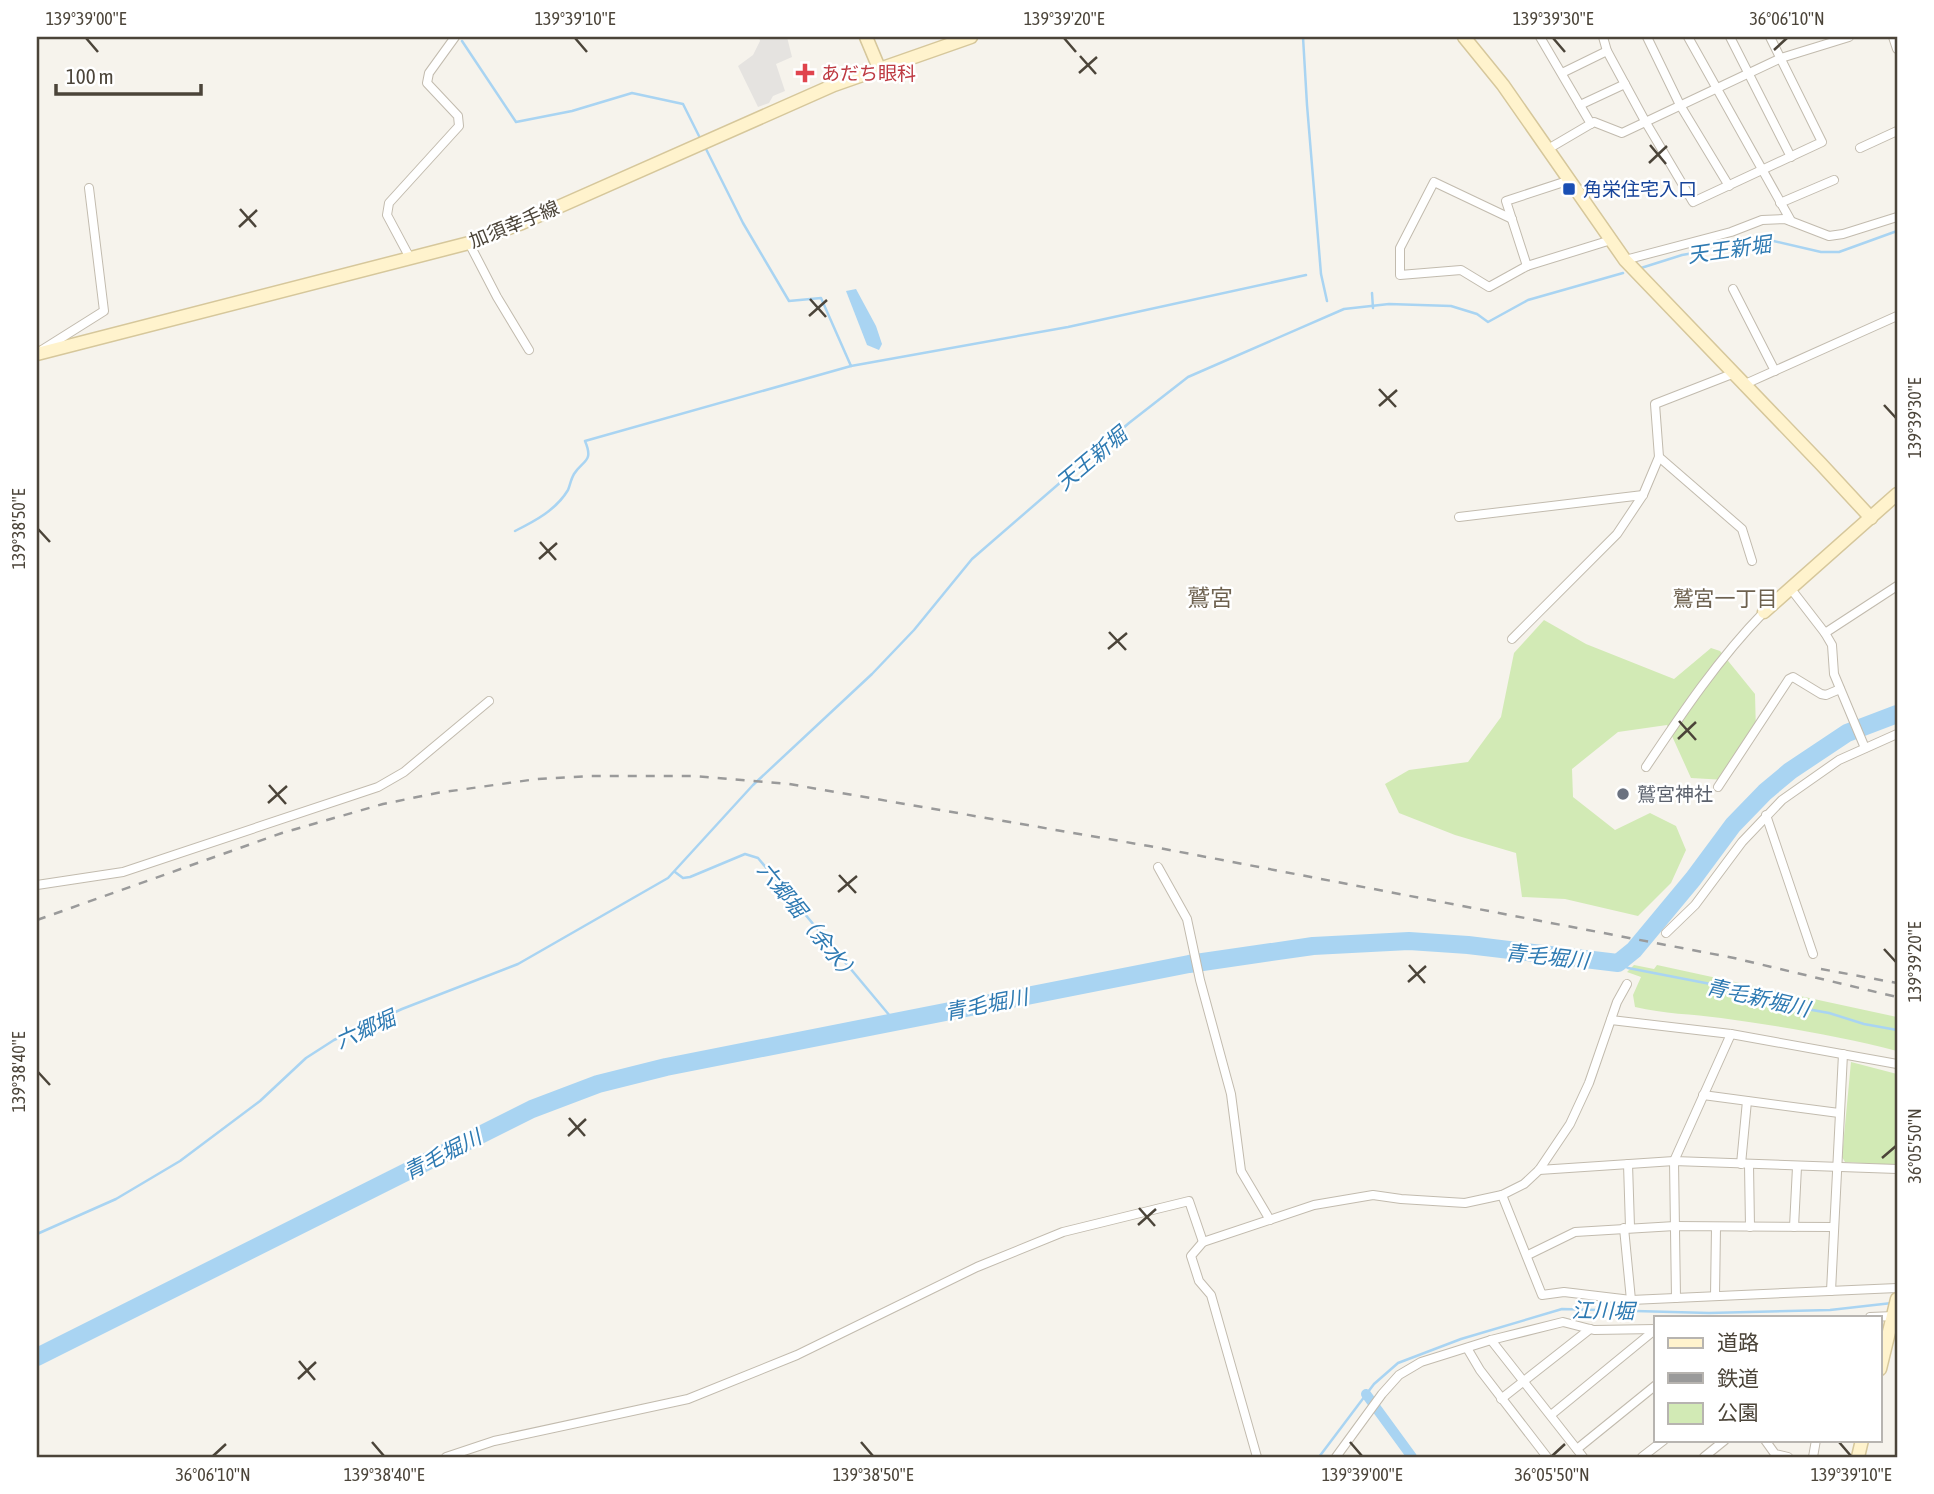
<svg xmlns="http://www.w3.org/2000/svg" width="1934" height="1494" font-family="'Asap Condensed','Noto Sans JP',sans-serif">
<rect width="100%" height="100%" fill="#f6f3ec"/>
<!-- green -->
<g fill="#d2eab5">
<path d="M1544,620L1586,644L1674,679L1711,648L1720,651L1755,694L1756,732L1726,780L1691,778L1667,725L1618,732L1572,769L1573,797L1615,830L1650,813L1676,826L1686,850L1671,883L1638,916L1565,899L1522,897L1516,853L1455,835L1399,813L1385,784L1409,770L1468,762L1501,717L1514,653Z"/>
<path d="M1634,965L1654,969L1657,965L1897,1017V1051C1840,1036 1780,1026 1721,1018C1692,1014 1664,1014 1635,1007L1633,995L1641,977L1627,972Z"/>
<path d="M1851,1062L1897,1074V1165L1845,1162L1842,1157Z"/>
</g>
<!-- parking -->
<path fill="#e5e3e0" d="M759,37H787L792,57L776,64L785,91L773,96L769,103L758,107L738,66L753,55L760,41Z"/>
<!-- water -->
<path fill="#a9d4f2" d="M856,289L876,326L882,344L879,350L867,345L846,291Z"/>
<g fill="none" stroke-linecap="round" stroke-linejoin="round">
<!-- stream -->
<g stroke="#a9d4f2" stroke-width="2.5">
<path d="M1303,37L1307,105L1321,274L1327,301"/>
<path d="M462,41L516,122L572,111L632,93L683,104L700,138"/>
<path d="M705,147L743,223L789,301L821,298L851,366L1068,327L1306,275"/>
<path d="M1641,268L1682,255L1769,240L1821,252H1839L1897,231"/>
<path d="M1372,293L1373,308"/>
<path d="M515,531C535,521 556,510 568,490C570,485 571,479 574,474C583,460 594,462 585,441L851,366"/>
<path d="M675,872L683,878L690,877L745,854L758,858L890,1016L892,1023"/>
<path d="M1618,963L1628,968L1726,987L1762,1001L1829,1013L1864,1024L1897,1030"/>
<path d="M37,1234L116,1199L180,1161L260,1101L306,1058L334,1040L402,1009L518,964L668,878L753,785L872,674L914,630L972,559L1129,423L1188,377L1344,309L1389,304L1451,306L1477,314L1488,322L1528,300L1623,273"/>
<path d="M1319,1457L1374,1384L1398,1363L1461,1339L1562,1309L1709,1313L1830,1310L1892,1303"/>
</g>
<!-- canal -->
<path stroke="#a9d4f2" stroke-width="10" d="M1366,1394L1412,1457"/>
<!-- river -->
<path stroke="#a9d4f2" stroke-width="18" d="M37,1357L532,1109L598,1084L666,1067L1189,964L1313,946L1409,941L1468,945L1618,963L1634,950L1693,879L1733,825L1765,792L1790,771L1847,733L1897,714"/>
<!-- street casing -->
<g stroke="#c2bbae" stroke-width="10">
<g id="street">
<path d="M1540,37L1591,124"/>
<path d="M1603,37L1607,51L1645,121L1693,202L1822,142L1770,37"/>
<path d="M1647,37L1680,105L1729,186"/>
<path d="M1688,37L1791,221"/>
<path d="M1730,37L1791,157"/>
<path d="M1893,37L1897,49"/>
<path d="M1562,73L1607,51"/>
<path d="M1580,105L1625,84"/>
<path d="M1860,148L1897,131"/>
<path d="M1548,149L1594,122L1622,133L1781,58L1849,37"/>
<path d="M1570,180L1506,201L1527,266L1611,240"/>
<path d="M1780,203L1834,180"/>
<path d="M1512,219L1434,182L1400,248V275L1461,270L1489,287L1527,266"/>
<path d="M469,243L497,297L529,350"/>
<path d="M410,258L387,215L389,203L459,126L458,116L427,83L429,73L455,37"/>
<path d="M1625,260L1731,232L1762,220L1785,219L1829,236L1843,234L1897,217"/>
<path d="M1733,289L1775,371"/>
<path d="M42,350L104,311L89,188"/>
<path d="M1743,385L1897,316"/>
<path d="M1659,457L1742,529L1752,561"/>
<path d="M1459,517L1643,495"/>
<path d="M1791,589L1825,633L1832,645L1834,674L1865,748"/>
<path d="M1825,633L1897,586"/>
<path d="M1512,639L1617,534L1643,495L1659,457L1655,404L1732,374"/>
<path d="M1646,767C1682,713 1719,658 1764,612"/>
<path d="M1718,787L1789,679L1793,677L1821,694L1826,695L1840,689"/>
<path d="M1766,815L1813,954"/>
<path d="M1158,867L1187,919L1200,980L1231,1094L1241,1171L1270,1220"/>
<path d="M37,885L123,872L378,787L404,772L489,701"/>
<path d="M1666,933L1695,905L1742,842L1782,800L1839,760L1897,734"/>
<path d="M1611,1020L1731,1034L1897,1064"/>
<path d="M1703,1095L1839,1113"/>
<path d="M1628,1164L1630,1227"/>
<path d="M1741,1164L1747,1101"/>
<path d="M1749,1165L1750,1227"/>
<path d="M1539,1170L1674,1161L1897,1169"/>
<path d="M1502,1195L1542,1295L1564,1292L1631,1300L1897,1288"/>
<path d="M1794,1227L1797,1167"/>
<path d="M1624,1228L1631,1300"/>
<path d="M1528,1255L1575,1232L1675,1226L1834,1227"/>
<path d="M1831,1291L1843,1054"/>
<path d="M1715,1296L1716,1227"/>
<path d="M1676,1298L1674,1161L1731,1034"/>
<path d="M1870,1317L1894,1316"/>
<path d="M1491,1340L1583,1457"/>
<path d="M1467,1348L1480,1370L1547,1457"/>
<path d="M1501,1399L1590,1329"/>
<path d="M1551,1415L1656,1329"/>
<path d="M1765,1440L1775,1454L1788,1457"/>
<path d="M1577,1449L1656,1385"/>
<path d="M446,1457L494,1441L688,1399L797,1355L977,1267L1063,1232L1189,1201L1203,1242"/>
<path d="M1257,1457L1211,1295L1199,1281L1191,1256L1203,1242L1314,1205L1373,1195L1401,1199L1465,1203L1502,1195L1524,1184L1539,1170L1570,1124L1589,1083L1617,1002L1627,984"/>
<path d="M1336,1457L1382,1394L1399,1375L1421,1362L1491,1340L1563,1322L1594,1330L1656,1329"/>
<path d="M1642,1457L1664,1440"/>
<path d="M1704,1457L1725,1440"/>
<path d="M1813,1457L1816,1440"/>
</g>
</g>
<!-- secondary casing -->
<g stroke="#d6c79b" stroke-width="15">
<g id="secondary">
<path d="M866,37L879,68"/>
<path d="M1464,37L1503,85L1625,260L1821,464L1871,518"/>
<path d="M37,354L469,243L522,223L834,85L971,37"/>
<path d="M1764,612L1897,494"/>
<path d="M1880,1369L1897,1299"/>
<path d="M1858,1457L1862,1440"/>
</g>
</g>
<!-- street -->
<use href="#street" stroke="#fff" stroke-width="8"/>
<!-- secondary -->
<use href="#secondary" stroke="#fff3cd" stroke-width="12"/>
<!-- rail -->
<g stroke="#9a9a9a" stroke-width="2.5" stroke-dasharray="9 9" stroke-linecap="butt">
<path d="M37,920L282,833L383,804L437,793L537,779L590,776H693L789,784L1149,846L1734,958L1897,997"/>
<path d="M1821,969L1897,983"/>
</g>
</g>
<!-- ticks -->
<path fill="none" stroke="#4b4439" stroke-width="2.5" d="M86,38L98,52M575,38L587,52M1064,38L1076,52M1553,38L1565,52M1774,50L1787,38M1080,56L1096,74M1079,73L1097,57M1650,145L1666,164M1649,163L1667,146M240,209L256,227M239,227L257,210M810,299L826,317M809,316L827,300M1379,389L1396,407M1884,405L1896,418M1379,406L1397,390M38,529L50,542M540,542L556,560M539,559L557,543M1109,632L1126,650M1108,649L1127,633M1679,721L1696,740M1678,739L1696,722M269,785L286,804M268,803L287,786M839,875L856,893M838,892L857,876M1884,949L1896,962M1409,965L1425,983M1408,982L1426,966M38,1072L50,1085M569,1118L585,1136M568,1136L586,1119M1882,1158L1896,1146M1139,1208L1155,1226M1138,1225L1156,1209M299,1361L315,1380M298,1379L316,1362M372,1442L384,1456M861,1442L873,1456M1350,1442L1362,1456M1839,1442L1851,1456M213,1456L226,1444M1552,1456L1565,1444"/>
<!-- markers -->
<path fill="#e0444e" stroke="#fff" stroke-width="2.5" d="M801.5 62.5h7v7h7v7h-7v7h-7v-7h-7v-7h7z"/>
<rect fill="#1a4fb4" stroke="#fff" stroke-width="2.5" x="1562" y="182" width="14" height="14" rx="3.5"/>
<circle fill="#6b7280" stroke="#fff" stroke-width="2.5" cx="1623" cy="794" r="7"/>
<g text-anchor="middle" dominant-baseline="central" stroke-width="5" stroke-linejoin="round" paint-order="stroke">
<!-- health labels -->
<g font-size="19" fill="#be3a42" stroke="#fff" text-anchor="start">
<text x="821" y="73">あだち眼科</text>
</g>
<!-- transit labels -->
<g font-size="19" fill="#164399" stroke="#fff" text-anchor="start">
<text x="1583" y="189">角栄住宅入口</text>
</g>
<!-- street labels -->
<g font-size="19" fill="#4b4439" stroke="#fff">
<text transform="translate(514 224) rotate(-22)">加須幸手線</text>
</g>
<!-- worship labels -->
<g font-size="19" fill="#5b616d" stroke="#fff" text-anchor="start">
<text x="1637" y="794">鷲宮神社</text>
</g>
<!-- water labels -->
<g font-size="21" font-style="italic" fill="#2e7ab2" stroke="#fff">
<text transform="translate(1729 249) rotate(-8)">天王新堀</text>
<text transform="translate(1091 458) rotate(-40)">天王新堀</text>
<text transform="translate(809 922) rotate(51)">六郷堀（余水）</text>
<text transform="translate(1547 956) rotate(6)">青毛堀川</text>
<text transform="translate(1758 997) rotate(13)">青毛新堀川</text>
<text transform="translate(986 1004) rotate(-11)">青毛堀川</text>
<text transform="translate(365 1029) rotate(-24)">六郷堀</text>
<text transform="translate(442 1154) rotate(-27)">青毛堀川</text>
<text transform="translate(1603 1310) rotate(1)">江川堀</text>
</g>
<!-- neighbourhood labels -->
<g font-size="21" fill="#6e6250" stroke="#fff">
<text x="1725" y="598">鷲宮一丁目</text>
</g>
<!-- quarter labels -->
<g font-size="23" fill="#6e6250" stroke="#fff">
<text x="1210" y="598">鷲宮</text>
</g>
</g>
<!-- border -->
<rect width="1934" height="1494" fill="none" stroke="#ffffff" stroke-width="77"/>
<!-- legend -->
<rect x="1654" y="1316" width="228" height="126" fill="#ffffff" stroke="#b7b4b0" stroke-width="2"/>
<rect x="1668" y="1338" width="35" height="10" fill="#fff3cd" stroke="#b7b4b0" stroke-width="2"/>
<text x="1717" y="1350" font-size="21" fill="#4b4439">道路</text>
<rect x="1668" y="1373" width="35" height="10" fill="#9a9a9a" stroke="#b7b4b0" stroke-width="2"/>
<text x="1717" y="1386" font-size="21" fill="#4b4439">鉄道</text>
<rect x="1668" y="1403" width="35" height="21" fill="#d2eab5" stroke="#b7b4b0" stroke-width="2"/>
<text x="1717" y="1420" font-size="21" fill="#4b4439">公園</text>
<!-- scale -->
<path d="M56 84v10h145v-10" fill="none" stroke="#4b4439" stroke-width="3.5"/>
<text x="66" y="84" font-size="21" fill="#4b4439" stroke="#ffffff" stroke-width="5" paint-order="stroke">100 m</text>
<rect x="38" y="38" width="1858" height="1418" fill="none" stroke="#4b4439" stroke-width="2.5"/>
<g font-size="18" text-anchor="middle" fill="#4b4439">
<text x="86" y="25">139°39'00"E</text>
<text x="575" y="25">139°39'10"E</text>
<text x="1064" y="25">139°39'20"E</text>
<text x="1553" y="25">139°39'30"E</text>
<text x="1787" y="25">36°06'10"N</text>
<text transform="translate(1915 418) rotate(-90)" y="6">139°39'30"E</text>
<text transform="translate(19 529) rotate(-90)" y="6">139°38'50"E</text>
<text transform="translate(1915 962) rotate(-90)" y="6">139°39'20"E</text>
<text transform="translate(19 1072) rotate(-90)" y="6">139°38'40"E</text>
<text transform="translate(1915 1146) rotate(-90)" y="6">36°05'50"N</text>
<text x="213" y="1481">36°06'10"N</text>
<text x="384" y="1481">139°38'40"E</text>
<text x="873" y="1481">139°38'50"E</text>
<text x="1362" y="1481">139°39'00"E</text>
<text x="1552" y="1481">36°05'50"N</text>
<text x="1851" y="1481">139°39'10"E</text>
</g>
</svg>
